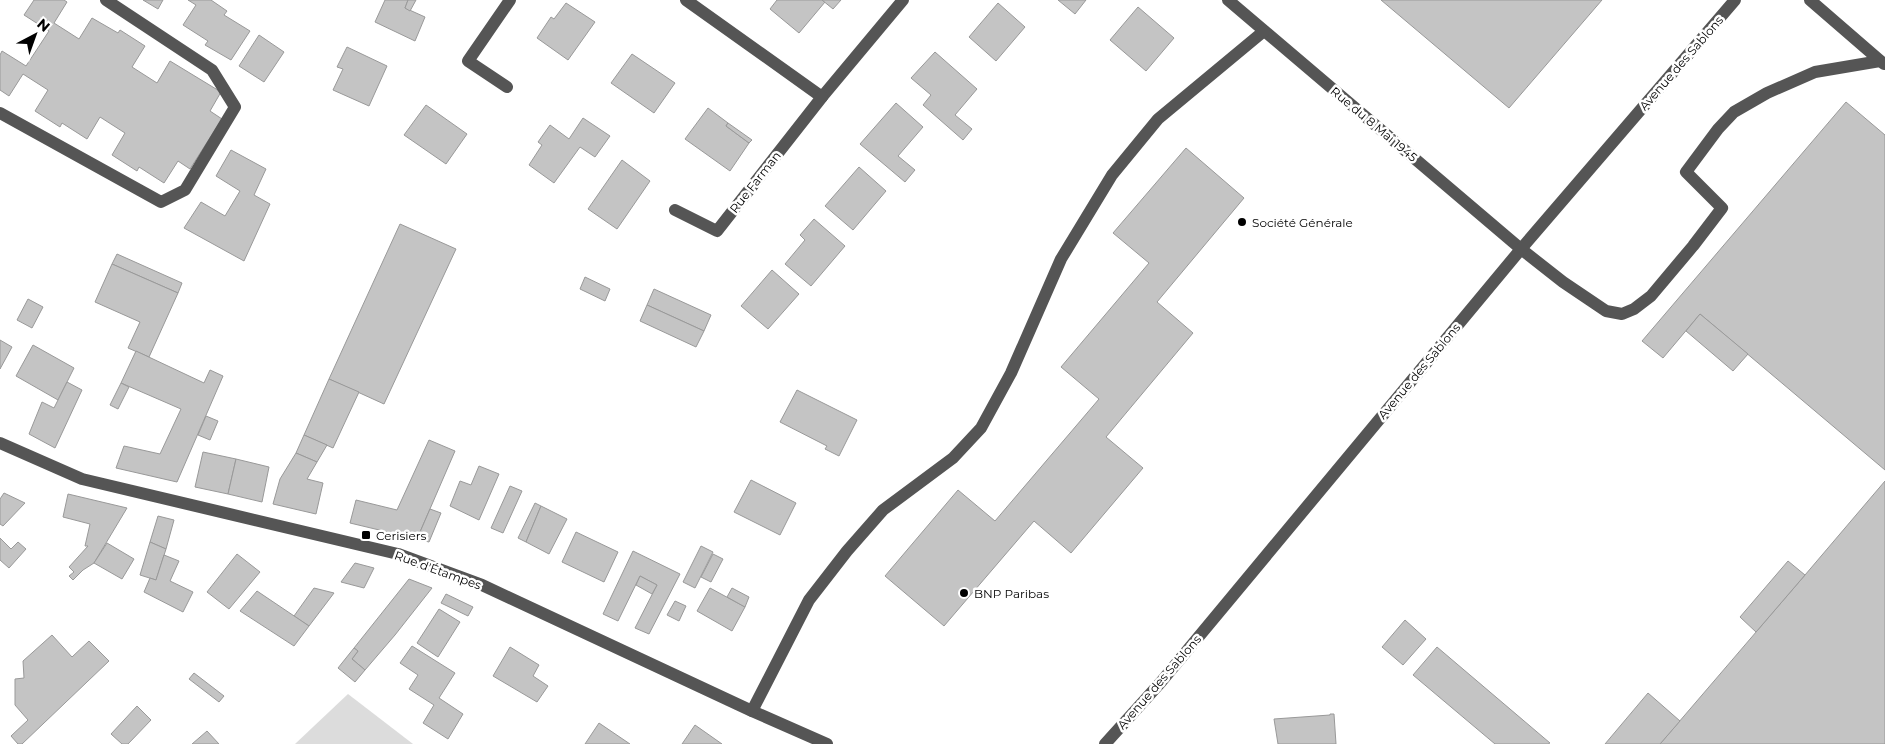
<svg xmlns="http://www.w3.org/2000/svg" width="1885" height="744" font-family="Montserrat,sans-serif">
<rect width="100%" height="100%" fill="#fff"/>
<!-- green -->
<path fill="#dcdcdc" d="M348,694L413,744H295Z"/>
<!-- building -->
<g fill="#c4c4c4" stroke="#999">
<path d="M34,0H64L67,2L54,23L79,39L92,18L118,33L120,30L145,46L132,67L157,83L170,61L221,92L210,111L222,119L190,169L178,161L164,183L139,167L137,171L112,155L125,133L100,117L87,139L62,123L60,127L35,111L48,90L23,74L9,96L0,90V55L2,51L26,66L49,31L24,15Z"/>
<path d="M143,0H163L158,9Z"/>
<path d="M188,0H211L227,11L224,15L250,31L231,60L205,45L208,41L183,25L196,5Z"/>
<path d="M385,0H408L405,8L425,17L415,41L375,22Z"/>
<path d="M408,0H416L410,11L405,8Z"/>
<path d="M777,0H822L825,2L799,33L770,9Z"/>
<path d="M822,0H841L833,9Z"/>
<path d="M1058,0H1086L1075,14Z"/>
<path d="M1381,0H1602L1509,108Z"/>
<path d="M566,3L595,22L568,60L537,38L551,17L554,19Z"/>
<path d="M998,3L1025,27L996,61L969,37Z"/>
<path d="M1138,7L1174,38L1146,71L1110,40Z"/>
<path d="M259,35L284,52L264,82L239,66Z"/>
<path d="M347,47L387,66L369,106L333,90L343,69L337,67Z"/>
<path d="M935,52L977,89L955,115L972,129L963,140L923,105L931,95L911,78Z"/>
<path d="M632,54L675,83L654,113L611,83Z"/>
<path d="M1846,102L1885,135V470L1700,314L1663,358L1642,341Z"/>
<path d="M896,103L923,127L898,156L915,170L905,182L860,144Z"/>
<path d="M426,105L467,134L446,164L404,135Z"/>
<path d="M708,108L728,123L726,126L749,143L730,171L685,139Z"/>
<path d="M583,118L610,136L595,157L580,147L554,183L529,165L542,145L538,142L550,125L569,139Z"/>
<path d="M728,123L752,140L749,143L726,126Z"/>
<path d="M1186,148L1244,198L1157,302L1193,333L1106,437L1143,468L1071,553L1034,521L944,626L885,576L958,490L995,521L1099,399L1061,367L1149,263L1113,233Z"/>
<path d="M231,150L266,169L254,195L270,204L244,261L184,228L201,202L225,216L240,191L216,176Z"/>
<path d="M622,160L650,181L617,229L588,209Z"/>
<path d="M859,167L886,191L853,230L825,206Z"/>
<path d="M814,219L845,246L811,286L785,264L805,240L800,235Z"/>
<path d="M400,224L456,249L384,404L329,379Z"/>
<path d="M117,254L182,283L178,293L112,264Z"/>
<path d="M112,264L178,293L149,357L128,348L140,322L95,302Z"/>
<path d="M772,270L799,294L768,329L741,306Z"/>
<path d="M585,277L610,289L605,301L580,289Z"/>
<path d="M654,289L711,315L704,331L647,305Z"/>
<path d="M28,299L43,307L32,328L17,320Z"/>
<path d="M647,305L704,331L696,347L640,321Z"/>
<path d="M1700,314L1748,354L1733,371L1686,331Z"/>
<path d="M0,340L12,347L0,369Z"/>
<path d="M33,345L74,368L58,400L16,376Z"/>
<path d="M136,351L204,383L210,370L223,376L177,482L116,468L124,446L160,454L181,409L121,383Z"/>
<path d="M329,379L359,392L333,448L304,435Z"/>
<path d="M67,382L82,390L55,448L29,434L42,402L54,408Z"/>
<path d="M121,383L129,387L118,409L110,405Z"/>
<path d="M797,390L857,420L839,456L825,449L827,446L780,422Z"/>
<path d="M206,416L218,421L210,440L198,435Z"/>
<path d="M304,435L327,445L317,462L296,453Z"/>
<path d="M429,440L455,451L417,539L350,523L356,500L397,510Z"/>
<path d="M203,452L236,459L228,494L195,487Z"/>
<path d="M296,453L317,462L307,479L323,483L316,514L273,504L280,479Z"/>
<path d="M236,459L269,467L262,502L228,494Z"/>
<path d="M479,466L499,474L479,520L450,506L460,481L471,485Z"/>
<path d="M751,480L796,503L780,535L734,512Z"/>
<path d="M1885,481V744H1660L1805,575Z"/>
<path d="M510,486L522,491L503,533L491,528Z"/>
<path d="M4,493L25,503L3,526L0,524V499Z"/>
<path d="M68,494L127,508L94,563L83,570L73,580L69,576L74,572L69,567L88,546H85L90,524L63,517Z"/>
<path d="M535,503L541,506L526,542L518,538Z"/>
<path d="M541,506L567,519L549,554L526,542Z"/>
<path d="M430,509L441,513L429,542L417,539Z"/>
<path d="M158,516L174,520L166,549L150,542Z"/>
<path d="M576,532L618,552L604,582L562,562Z"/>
<path d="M0,538L11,549L18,542L26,549L9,568L0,560Z"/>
<path d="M150,542L166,549L156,580L140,575Z"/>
<path d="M107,543L134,559L122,579L94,563Z"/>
<path d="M701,546L713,552L695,588L683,582Z"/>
<path d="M633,551L680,574L649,634L635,628L657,585L640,576L618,621L603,614Z"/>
<path d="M237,554L260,572L229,609L207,592Z"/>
<path d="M713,554L723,559L711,582L701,577Z"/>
<path d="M164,555L179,561L170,581L193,592L183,612L144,592L150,578L156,580Z"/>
<path d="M1788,561L1805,575L1756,632L1740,617Z"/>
<path d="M355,563L374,568L364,588L341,582Z"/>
<path d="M640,576L657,585L652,594L636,585Z"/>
<path d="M409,579L432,588L395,635L365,670L352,659L358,651L354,648Z"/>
<path d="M314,588L334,593L309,626L294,616Z"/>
<path d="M710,588L745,607L732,631L697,611Z"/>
<path d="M732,588L749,597L745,607L727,597Z"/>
<path d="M257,591L309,626L294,646L240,611Z"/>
<path d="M446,594L473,607L468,616L441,603Z"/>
<path d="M675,601L686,606L679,621L667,615Z"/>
<path d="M439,609L460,622L438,657L417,643Z"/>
<path d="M1405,620L1426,639L1403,665L1382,647Z"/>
<path d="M52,635L72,657L89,641L109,661L22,744H18L11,736L28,720L15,705V679L24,678L23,661Z"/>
<path d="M412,646L455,673L439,698L463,714L448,739L423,723L434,705L409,689L418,675L400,663Z"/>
<path d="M510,647L539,665L533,676L548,686L537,702L493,676Z"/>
<path d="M1437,647L1550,743L1548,744H1495L1413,675Z"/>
<path d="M354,648L358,651L352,659L365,670L355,682L338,668Z"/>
<path d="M194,673L224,696L219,702L189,679Z"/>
<path d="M1648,693L1680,721L1660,744H1605Z"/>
<path d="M137,706L151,720L128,744H122L111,734Z"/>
<path d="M1330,714H1334L1336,744H1278L1274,719L1330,715Z"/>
<path d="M599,723L630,744H585Z"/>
<path d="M695,725L722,744H682Z"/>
<path d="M207,731L219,744H192Z"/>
</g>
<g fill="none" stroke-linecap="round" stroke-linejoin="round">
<!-- minor -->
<g stroke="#555" stroke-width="12">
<path d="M686,0L822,97L903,0"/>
<path d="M1228,0L1521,249L1563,282L1606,311L1622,314L1634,309L1651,296L1693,246L1722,208L1686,172L1718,129L1734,112L1767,93L1815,72L1880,61"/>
<path d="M1810,0L1884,64"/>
<path d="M507,87L468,61L510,0"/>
<path d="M0,113L161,202L185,190L235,107L212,70L106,0"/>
<path d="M675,210L717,231L822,97"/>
<path d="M0,443L82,479L398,554L482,585L752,711L827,744"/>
<path d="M752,711L809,600L847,551L883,510L953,458L981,428L1011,373L1061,259L1112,175L1158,119L1264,31"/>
<path d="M1105,744L1161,682L1521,249L1735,0"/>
</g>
</g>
<!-- markers -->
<g fill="#000" stroke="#fff" stroke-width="2">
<circle cx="1242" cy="222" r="5"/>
<rect x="361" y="530" width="10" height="10" rx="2.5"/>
<circle cx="964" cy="593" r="5"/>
</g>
<g text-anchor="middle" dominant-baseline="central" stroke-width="5" stroke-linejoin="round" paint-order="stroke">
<!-- street labels -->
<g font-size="12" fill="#000" stroke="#fff">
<text transform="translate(1681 63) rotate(-49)">Avenue des Sablons</text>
<text transform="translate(1374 124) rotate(40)">Rue du 8 Mai 1945</text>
<text transform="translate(755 182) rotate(-52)">Rue Farman</text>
<text transform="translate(1419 371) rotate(-50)">Avenue des Sablons</text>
<text transform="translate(438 570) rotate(20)">Rue d'Étampes</text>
<text transform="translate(1159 682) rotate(-49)">Avenue des Sablons</text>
</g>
<!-- poi labels -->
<g font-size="12" fill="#000" stroke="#fff" text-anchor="start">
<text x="1252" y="222">Société Générale</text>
<text x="376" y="535">Cerisiers</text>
<text x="974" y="593">BNP Paribas</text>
</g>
</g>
<!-- north arrow -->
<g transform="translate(35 35) rotate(41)" stroke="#ffffff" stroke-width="4" paint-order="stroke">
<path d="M0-4L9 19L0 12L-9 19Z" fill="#000000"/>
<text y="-8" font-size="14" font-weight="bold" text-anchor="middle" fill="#000000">N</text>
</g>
</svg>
